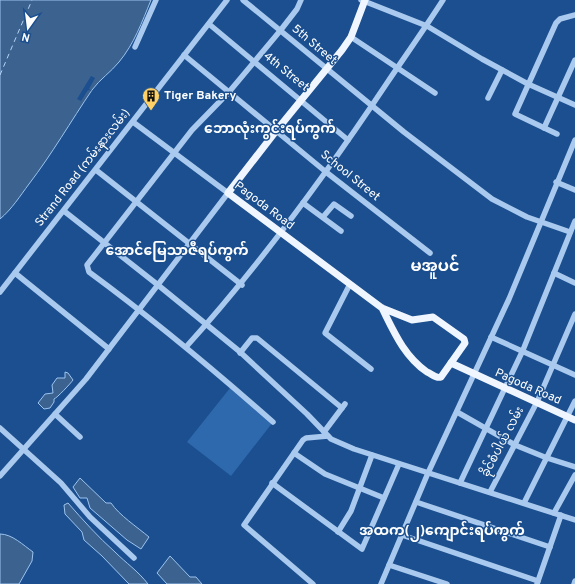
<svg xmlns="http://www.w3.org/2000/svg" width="575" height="584" font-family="Overpass,'Noto Sans Myanmar',sans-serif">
<rect width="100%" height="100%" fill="#1b4f8f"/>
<!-- green -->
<path fill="#2e69ad" d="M230,388L273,422L231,476L187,442Z"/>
<!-- water -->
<g fill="#3c6290" stroke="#9cc4f0">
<path d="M0,0H151C142,22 134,44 119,62C111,72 100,79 92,90C71,121 52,154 29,184C20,196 12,209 0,219Z"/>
<path d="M65,372L68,373L73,380C71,383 57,398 54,399V402L50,408L44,409L38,403L45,394L53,393L52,385L57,378H65Z"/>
<path d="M80,478L106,503H111C119,515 137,527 149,537L141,549L127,540L90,508L87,498H80L73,487Z"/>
<path d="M68,503C83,520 98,537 115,552C126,563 138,571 148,584H129L102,556L84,540L82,532L65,514L64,505Z"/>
<path d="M0,534C12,534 23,545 33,552L32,561L19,584H0Z"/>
<path d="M170,556L190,577H196L202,584H167L157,573Z"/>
</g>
<!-- pier -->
<path fill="#1b4f8f" d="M91,76L95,78L89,89L92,91L88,90L81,101L77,99Z"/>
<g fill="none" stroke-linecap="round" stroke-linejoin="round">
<!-- ferry -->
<path stroke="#b5d3f5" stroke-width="1" stroke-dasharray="5 4" stroke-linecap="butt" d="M0,75L32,0"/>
<!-- minor -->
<g stroke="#a9c9ee" stroke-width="5.5">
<path d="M243,0L404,132L492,199L527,217L570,232"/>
<path d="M361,0L427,26L482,59L528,84L575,105"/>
<path d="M209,24L348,140"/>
<path d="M351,37L435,93"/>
<path d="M135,47L156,0"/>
<path d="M184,55L326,172L430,253"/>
<path d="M488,98L502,70"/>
<path d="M544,128L575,60"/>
<path d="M557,134L515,114L556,23L560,19L575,15"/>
<path d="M96,170L242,285"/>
<path d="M556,182L575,190"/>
<path d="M303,203L341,231"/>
<path d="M64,211L158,285L239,351L307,414L331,439L354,449L575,520"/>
<path d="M323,217L334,204L351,216"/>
<path d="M15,273L109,349"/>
<path d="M554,273L575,283"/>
<path d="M350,284L325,333L371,369"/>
<path d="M0,292L227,0"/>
<path d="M491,337L575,375"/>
<path d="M186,347C261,264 325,176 387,83C406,55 425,28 443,0"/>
<path d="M240,353L252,338H257L342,408"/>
<path d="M457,412L515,445L547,458L575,467"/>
<path d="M55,414L80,437"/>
<path d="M273,422C214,370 153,319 89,272L87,265L192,130L229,92L280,31L297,9L301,0"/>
<path d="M0,428L61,483L90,517L134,558"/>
<path d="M324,432L345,404"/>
<path d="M294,453L325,474L384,498"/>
<path d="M0,476L86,379L228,193L133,122"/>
<path d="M272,483L362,549L399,464"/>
<path d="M460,483L523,350L575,221"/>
<path d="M490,492L537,402L575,314"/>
<path d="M416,502L550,547"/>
<path d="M524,503L575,401"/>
<path d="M554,513L575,475"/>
<path d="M338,532L351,511L372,455"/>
<path d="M402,535L538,581"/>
<path d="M389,565L447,584"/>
<path d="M313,584L244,525L303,440L306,438L328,436"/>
<path d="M381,584L428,473L509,299L575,140"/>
<path d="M537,584L561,515"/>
<path d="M574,584L575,581"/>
</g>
<!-- major -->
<g stroke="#f0f6ff" stroke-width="7">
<path d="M365,0L351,37L342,50L276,131L228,193L382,308L412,320L433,317L464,339L465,343L441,377C436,379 432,374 427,372C404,356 394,332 382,308"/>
<path d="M451,363L575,420"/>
</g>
</g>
<!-- icons -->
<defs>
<g id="building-pin" transform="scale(0.9)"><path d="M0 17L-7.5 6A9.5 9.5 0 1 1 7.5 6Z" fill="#ffd166" stroke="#1b4f8f"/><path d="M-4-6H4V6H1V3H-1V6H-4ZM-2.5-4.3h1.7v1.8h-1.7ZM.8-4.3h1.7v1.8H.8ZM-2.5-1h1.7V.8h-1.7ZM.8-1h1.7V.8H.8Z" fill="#111"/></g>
</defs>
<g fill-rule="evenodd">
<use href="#building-pin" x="151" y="96"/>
</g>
<g text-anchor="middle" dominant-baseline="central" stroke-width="3" stroke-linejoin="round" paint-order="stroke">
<!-- street labels -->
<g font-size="12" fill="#fff" stroke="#1b4f8f">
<text transform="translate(314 45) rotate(40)">5th Street</text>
<text transform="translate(286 72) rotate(39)">4th Street</text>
<text transform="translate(83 168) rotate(-52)">Strand Road (ကမ်းနားလမ်း)</text>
<text transform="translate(350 176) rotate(39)">School Street</text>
<text transform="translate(264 206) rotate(37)">Pagoda Road</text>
<text transform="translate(528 387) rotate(24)">Pagoda Road</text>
<text transform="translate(503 442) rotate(-62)">ခိုင်စံပါယ် လမ်း</text>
</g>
<!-- poi labels -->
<g font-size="12" font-weight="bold" fill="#fff" stroke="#1b4f8f" text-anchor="start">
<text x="164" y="96">Tiger Bakery</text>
</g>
<!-- quarter labels -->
<g font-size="14" font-weight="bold" fill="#fff" stroke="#1b4f8f">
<text x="270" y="129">ဘောလုံးကွင်းရပ်ကွက်</text>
<text x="177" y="251">အောင်မြေသာဇီရပ်ကွက်</text>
<text x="442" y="531">အထက(၂)ကျောင်းရပ်ကွက်</text>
</g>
<!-- district labels -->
<g font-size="16" font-weight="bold" fill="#fff" stroke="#1b4f8f">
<text x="435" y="267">မအူပင်</text>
</g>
</g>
<!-- north arrow -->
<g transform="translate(28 28) rotate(194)" stroke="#1b4f8f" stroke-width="3" paint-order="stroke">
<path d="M0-3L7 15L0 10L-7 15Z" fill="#ffffff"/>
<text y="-6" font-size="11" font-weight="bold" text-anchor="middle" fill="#ffffff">N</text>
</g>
</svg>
